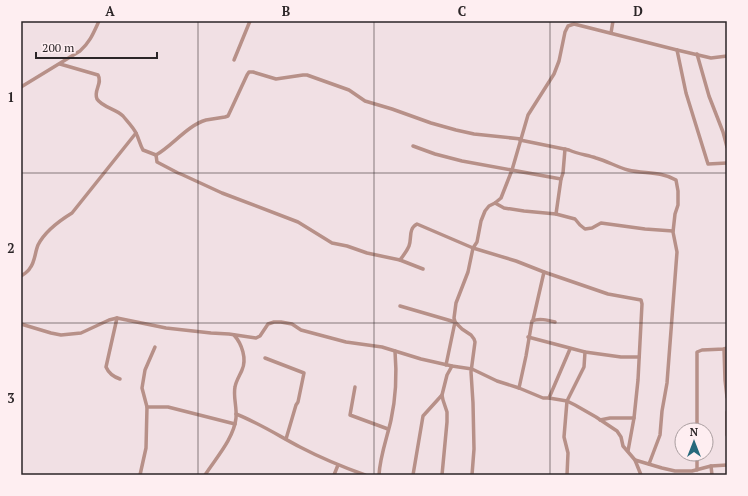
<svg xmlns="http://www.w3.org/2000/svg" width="748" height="496" font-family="'PT Serif',serif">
<rect width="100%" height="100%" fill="#f1e0e4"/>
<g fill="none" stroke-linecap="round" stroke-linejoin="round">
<!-- street -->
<g stroke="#b79088" stroke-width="3.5">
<path d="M611,33L613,21"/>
<path d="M677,50L686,93L708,164L727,163"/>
<path d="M697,54L709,96L723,132L727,147"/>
<path d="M234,60L250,21"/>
<path d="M60,64L98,75C103,83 93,91 97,99C102,107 116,109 123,116C127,121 133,127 136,133C139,139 140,145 143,150L156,155"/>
<path d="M21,87L80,51C90,42 93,34 99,21"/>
<path d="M520,140L569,150C578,154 587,155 596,158C607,161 617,167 628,170C644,174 661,171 676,180L678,191V205L675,214L673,232L677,252L667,383L662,411L660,435L649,464"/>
<path d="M413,146L435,154L462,161L561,179"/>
<path d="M156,155C172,146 188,125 206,120C212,119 219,118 225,117L228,116L247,75L249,72H253L276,79L303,75H307L349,90L365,101L392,109L431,123L456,130L474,134L521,139"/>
<path d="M156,155L157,162L178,173L183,175L222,193L298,222L332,243L347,246L367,253L400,260L423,269"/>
<path d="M495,203L504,208L524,211L556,214L575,219L580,225L585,229L592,228L601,223L645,229L673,231"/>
<path d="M556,214L561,179L563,173L565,149"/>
<path d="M400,260C403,256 407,251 409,246C412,238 408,229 417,224L473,248L516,261L544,272L608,294L641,300L642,304L638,380L634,418L628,451"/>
<path d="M21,276C24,274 28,272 30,268C35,262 35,252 38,245C45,231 59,221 72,213L136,133"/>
<path d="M400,306L455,322L446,365"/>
<path d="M117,318L106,367C109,374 114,377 120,379"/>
<path d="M533,320L544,272"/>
<path d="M21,324L51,333L61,335L81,333L109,320L117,318L166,328L211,333L229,334L256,338L260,336L268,324L274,322H281L292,324L301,330L346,342L382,347L421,359L452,366L472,369L497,381L519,388L543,398H549L567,401L575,405L596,417L617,431L621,437L623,446L635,460L641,475"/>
<path d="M528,337L585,352L621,357H639"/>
<path d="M724,349L725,380L727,397"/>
<path d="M265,358L304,373L298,402L296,405L286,439"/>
<path d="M355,387L350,415L388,429"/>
<path d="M519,388L526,356L532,321C539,318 547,320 555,322"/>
<path d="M549,398L570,349"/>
<path d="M147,407H168L235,424"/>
<path d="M727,412V435"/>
<path d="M236,414C259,423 279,436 300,447C321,458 343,467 365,475"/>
<path d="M600,420L610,418H634"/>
<path d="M697,430V352L702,350L724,349L727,348"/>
<path d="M697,454V470"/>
<path d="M635,460L662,468L675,471H692L711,466L727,465"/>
<path d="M711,466L712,475"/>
<path d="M140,475L146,448L147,407L142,388L145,370L155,347"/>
<path d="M205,475C216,458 234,438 236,418C237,407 233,396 235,387C236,381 240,375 242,370C247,359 242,344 234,335"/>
<path d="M334,475L338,465"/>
<path d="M379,475C380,456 387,438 391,420C396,397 397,375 395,351"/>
<path d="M413,475L423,416L442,395"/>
<path d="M442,475L447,422V412L443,400L442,395L447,375L452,366"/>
<path d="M472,475L474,449L473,403L471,372L475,342L474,339L471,335L462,329L455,322L454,318L456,303L468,272L473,248L477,242L481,221L485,211L489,206L495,203L501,198L512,170L528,115L554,74L559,61L565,32L568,26L574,24L590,28L677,50L711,58L727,56"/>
<path d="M567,475L568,453L564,437L567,401L584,367L585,352"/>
</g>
</g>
<!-- grid -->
<path fill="none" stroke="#2b2527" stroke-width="1" stroke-opacity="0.55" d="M198,21V475M374,21V475M550,21V475M21,173H727M21,323H727"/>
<!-- border -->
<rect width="748" height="496" fill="none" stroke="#feeef1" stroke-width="44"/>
<!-- north arrow -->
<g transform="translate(694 442)"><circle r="19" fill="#feeef1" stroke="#aa9ea0"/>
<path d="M0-3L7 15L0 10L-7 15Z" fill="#27697c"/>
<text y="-6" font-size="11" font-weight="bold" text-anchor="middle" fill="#2b2527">N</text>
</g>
<!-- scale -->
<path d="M36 52v6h121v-6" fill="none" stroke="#2b2527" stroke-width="2"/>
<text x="42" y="52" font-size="12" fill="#2b2527" stroke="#feeef1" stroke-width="3" paint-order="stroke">200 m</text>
<rect x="22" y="22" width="704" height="452" fill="none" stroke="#2b2527" stroke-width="1.5"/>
<g font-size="13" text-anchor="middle" font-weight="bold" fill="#2b2527">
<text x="110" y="16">A</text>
<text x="286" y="16">B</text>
<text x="462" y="16">C</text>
<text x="638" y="16">D</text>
<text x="11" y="102">1</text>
<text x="11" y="253">2</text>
<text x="11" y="403">3</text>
</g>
</svg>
